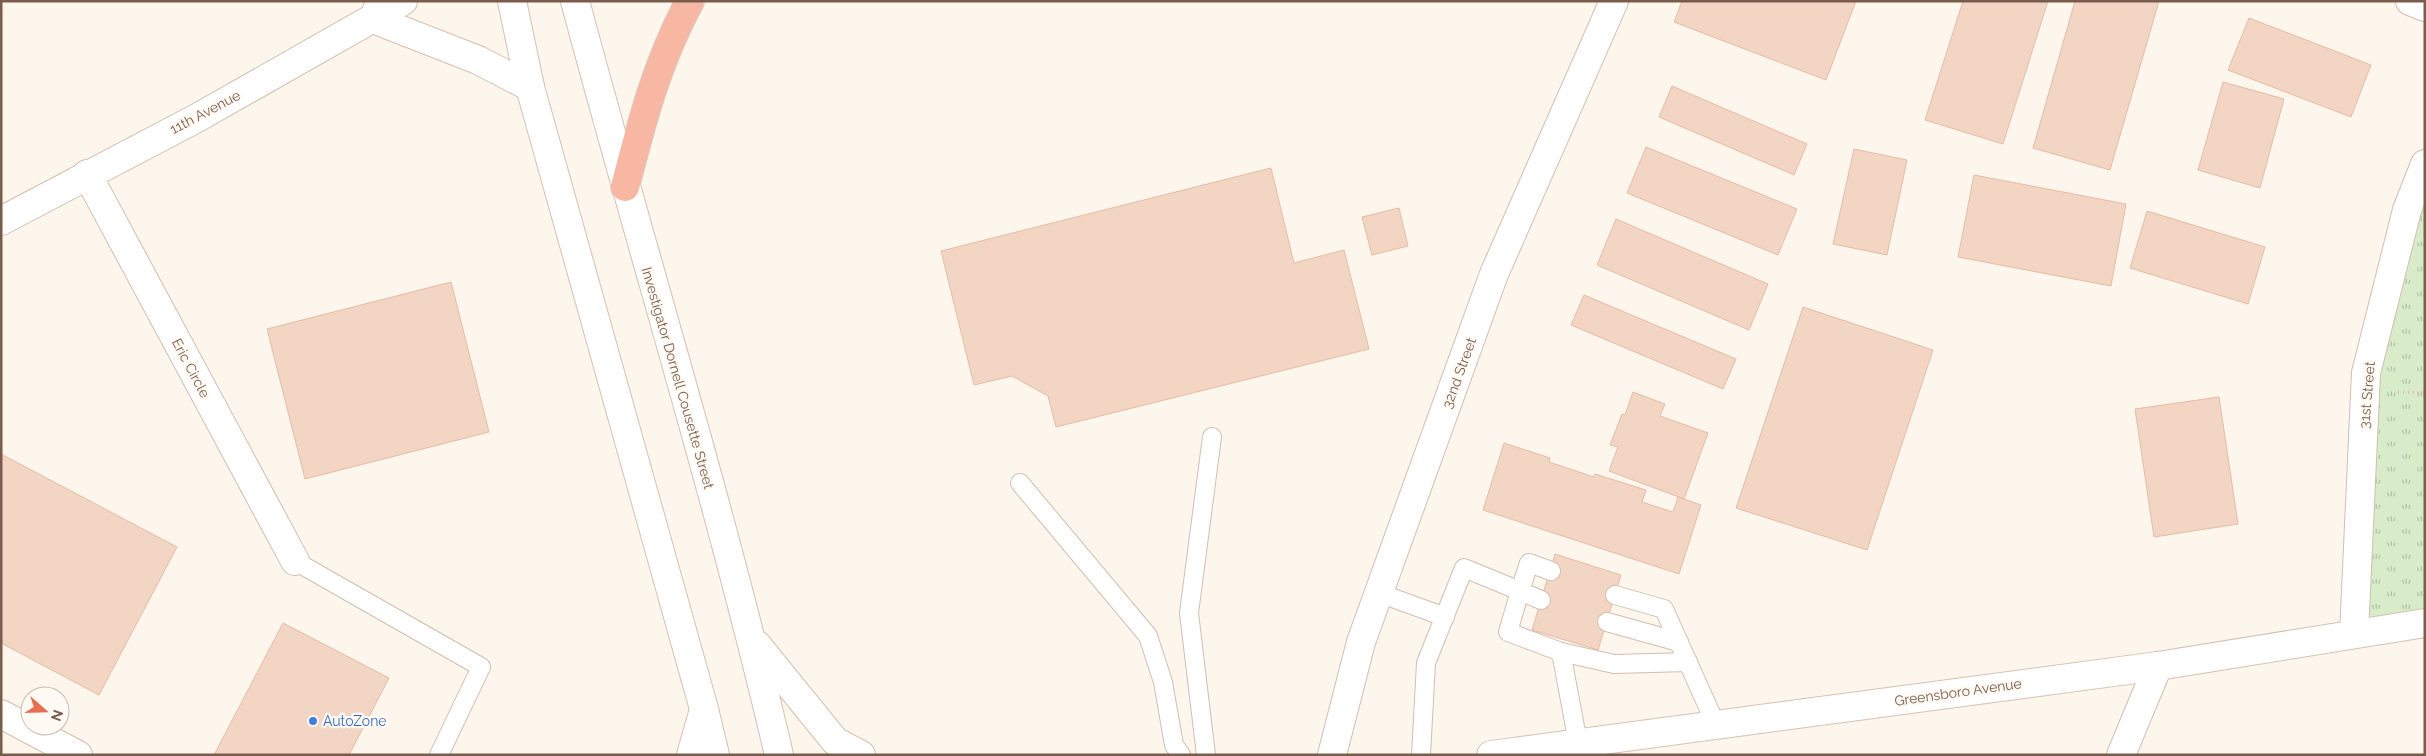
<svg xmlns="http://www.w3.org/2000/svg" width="2426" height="756" font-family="Raleway,sans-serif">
<defs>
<pattern id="grass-tufts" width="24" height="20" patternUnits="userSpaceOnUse" patternTransform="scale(1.25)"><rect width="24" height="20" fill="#d8ecc9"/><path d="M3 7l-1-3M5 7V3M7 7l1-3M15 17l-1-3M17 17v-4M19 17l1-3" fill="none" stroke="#b4c2a5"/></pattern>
</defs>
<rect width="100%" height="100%" fill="#fdf6ec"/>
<!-- grass -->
<path fill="url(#grass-tufts)" d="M2425,167V624L2354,634L2366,373Z"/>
<!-- building -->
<g fill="#f3d5c3" stroke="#e6bba3">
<path d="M1682,1H1856L1826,80L1674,22Z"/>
<path d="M1963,1H2048L2003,144L1925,120Z"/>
<path d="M2075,1H2159L2110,170L2033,148Z"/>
<path d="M2249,18L2371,65L2351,117L2228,70Z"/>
<path d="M2223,82L2284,99L2260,188L2198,170Z"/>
<path d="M1672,86L1807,144L1794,175L1659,117Z"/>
<path d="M1646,147L1797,209L1778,255L1627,193Z"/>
<path d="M1854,149L1907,160L1887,255L1833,244Z"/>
<path d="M1271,168L1294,263L1344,250L1369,349L1056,427L1048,396L1012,376L974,385L941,251Z"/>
<path d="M1974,175L2126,204L2111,286L1958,257Z"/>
<path d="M1399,208L1408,246L1372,255L1362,217Z"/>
<path d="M2147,211L2265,247L2248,304L2130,268Z"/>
<path d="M1616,219L1768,284L1749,330L1597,265Z"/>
<path d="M451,282L489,432L305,479L267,329Z"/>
<path d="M1584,295L1736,359L1723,389L1571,325Z"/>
<path d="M1803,307L1933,350L1867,550L1736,508Z"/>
<path d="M1633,392L1665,404L1660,416L1708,433L1684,499L1609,471L1618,447L1610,445L1622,414L1625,415Z"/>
<path d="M2219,397L2238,524L2154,537L2135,409Z"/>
<path d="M1504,443L1550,458L1549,462L1594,477L1595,474L1646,490L1642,502L1673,512L1678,497L1701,505L1679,574L1483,510Z"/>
<path d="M1,454L177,547L99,695L1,643Z"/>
<path d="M1555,554L1621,575L1598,650L1532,630Z"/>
<path d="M283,623L389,678L349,755H214Z"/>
</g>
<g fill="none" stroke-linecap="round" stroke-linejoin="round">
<!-- service casing -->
<g stroke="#d1beb0" stroke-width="20">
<g id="service">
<path d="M1020,483L1148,636L1163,682L1174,745L1181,755"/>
<path d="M295,561L481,667L439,755"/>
<path d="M1379,593L1445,617"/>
<path d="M1615,595L1664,609L1716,725"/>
<path d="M1541,600L1520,591L1529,563L1551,571"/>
<path d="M1607,622L1679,642"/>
<path d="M1561,652L1614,664L1688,662"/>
<path d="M1206,755L1189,613L1212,437"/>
<path d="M1421,755L1426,663L1464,568L1520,591L1508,632L1561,652L1578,743"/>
</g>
</g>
<!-- minor casing -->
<g stroke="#d1beb0" stroke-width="30">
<g id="minor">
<path d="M2410,1L2425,7"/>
<path d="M87,174L295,561"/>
<path d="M1,221L197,118L403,1"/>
<path d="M1,714L78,755"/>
<path d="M1332,755L1361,642L1494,274L1614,1"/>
<path d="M2121,755L2158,666"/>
</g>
</g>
<!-- tertiary casing -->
<g stroke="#d1beb0" stroke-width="30">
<path id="tertiary" d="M2354,634L2366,373L2407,210L2425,164"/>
</g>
<!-- secondary casing -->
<g stroke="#d6c0b0" stroke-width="30">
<g id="secondary">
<path d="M381,1L373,19L478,60L530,87"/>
<path d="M512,1L530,87L704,709L715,755"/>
<path d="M575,1C642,252 720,502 779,755"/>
<path d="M757,645L835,741L861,755"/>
<path d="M691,755L703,713"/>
<path d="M1491,755L2158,666L2425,623"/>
</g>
</g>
<!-- motorway casing -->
<g stroke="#dad1cd" stroke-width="30">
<path id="motorway" d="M625,187C642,121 657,62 690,1"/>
</g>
<!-- path -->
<path stroke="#d9b8a5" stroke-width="3" stroke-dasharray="1 4" stroke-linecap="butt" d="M2398,392L2425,393"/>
<!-- service -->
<use href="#service" stroke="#fff" stroke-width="18"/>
<!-- minor -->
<use href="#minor" stroke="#fff" stroke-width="28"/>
<!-- tertiary -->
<use href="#tertiary" stroke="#fff" stroke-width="28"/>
<!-- secondary -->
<use href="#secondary" stroke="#fff" stroke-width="28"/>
<!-- motorway -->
<use href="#motorway" stroke="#f7b7a3" stroke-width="28"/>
</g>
<!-- markers -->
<circle fill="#3f7fe0" stroke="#fffaf3" stroke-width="2" cx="313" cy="721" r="5"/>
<g text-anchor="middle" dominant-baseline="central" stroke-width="4.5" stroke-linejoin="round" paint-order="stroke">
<!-- street labels -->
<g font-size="14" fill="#7a5c4d" stroke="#fffaf3">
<text transform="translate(205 112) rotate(-28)">11th Avenue</text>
<text transform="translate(191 368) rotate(62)">Eric Circle</text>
<text transform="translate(1459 373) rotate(-70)">32nd Street</text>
<text transform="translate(678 378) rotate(74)">Investigator Dornell Cousette Street</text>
<text transform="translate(2367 395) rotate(-85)">31st Street</text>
<text transform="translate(1958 692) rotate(-8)">Greensboro Avenue</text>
</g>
<!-- shop labels -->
<g font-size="14" fill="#366cbe" stroke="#fffaf3" text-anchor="start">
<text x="323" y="721">AutoZone</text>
</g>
</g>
<!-- border -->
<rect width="2426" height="756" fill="none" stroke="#7a5c4d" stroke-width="5"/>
<!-- north arrow -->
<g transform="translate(45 711) rotate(110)"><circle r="24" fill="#fffaf3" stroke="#cabbb1"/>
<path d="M0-4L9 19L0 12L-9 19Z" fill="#e76f51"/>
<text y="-8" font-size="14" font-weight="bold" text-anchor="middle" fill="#7a5c4d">N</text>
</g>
</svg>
